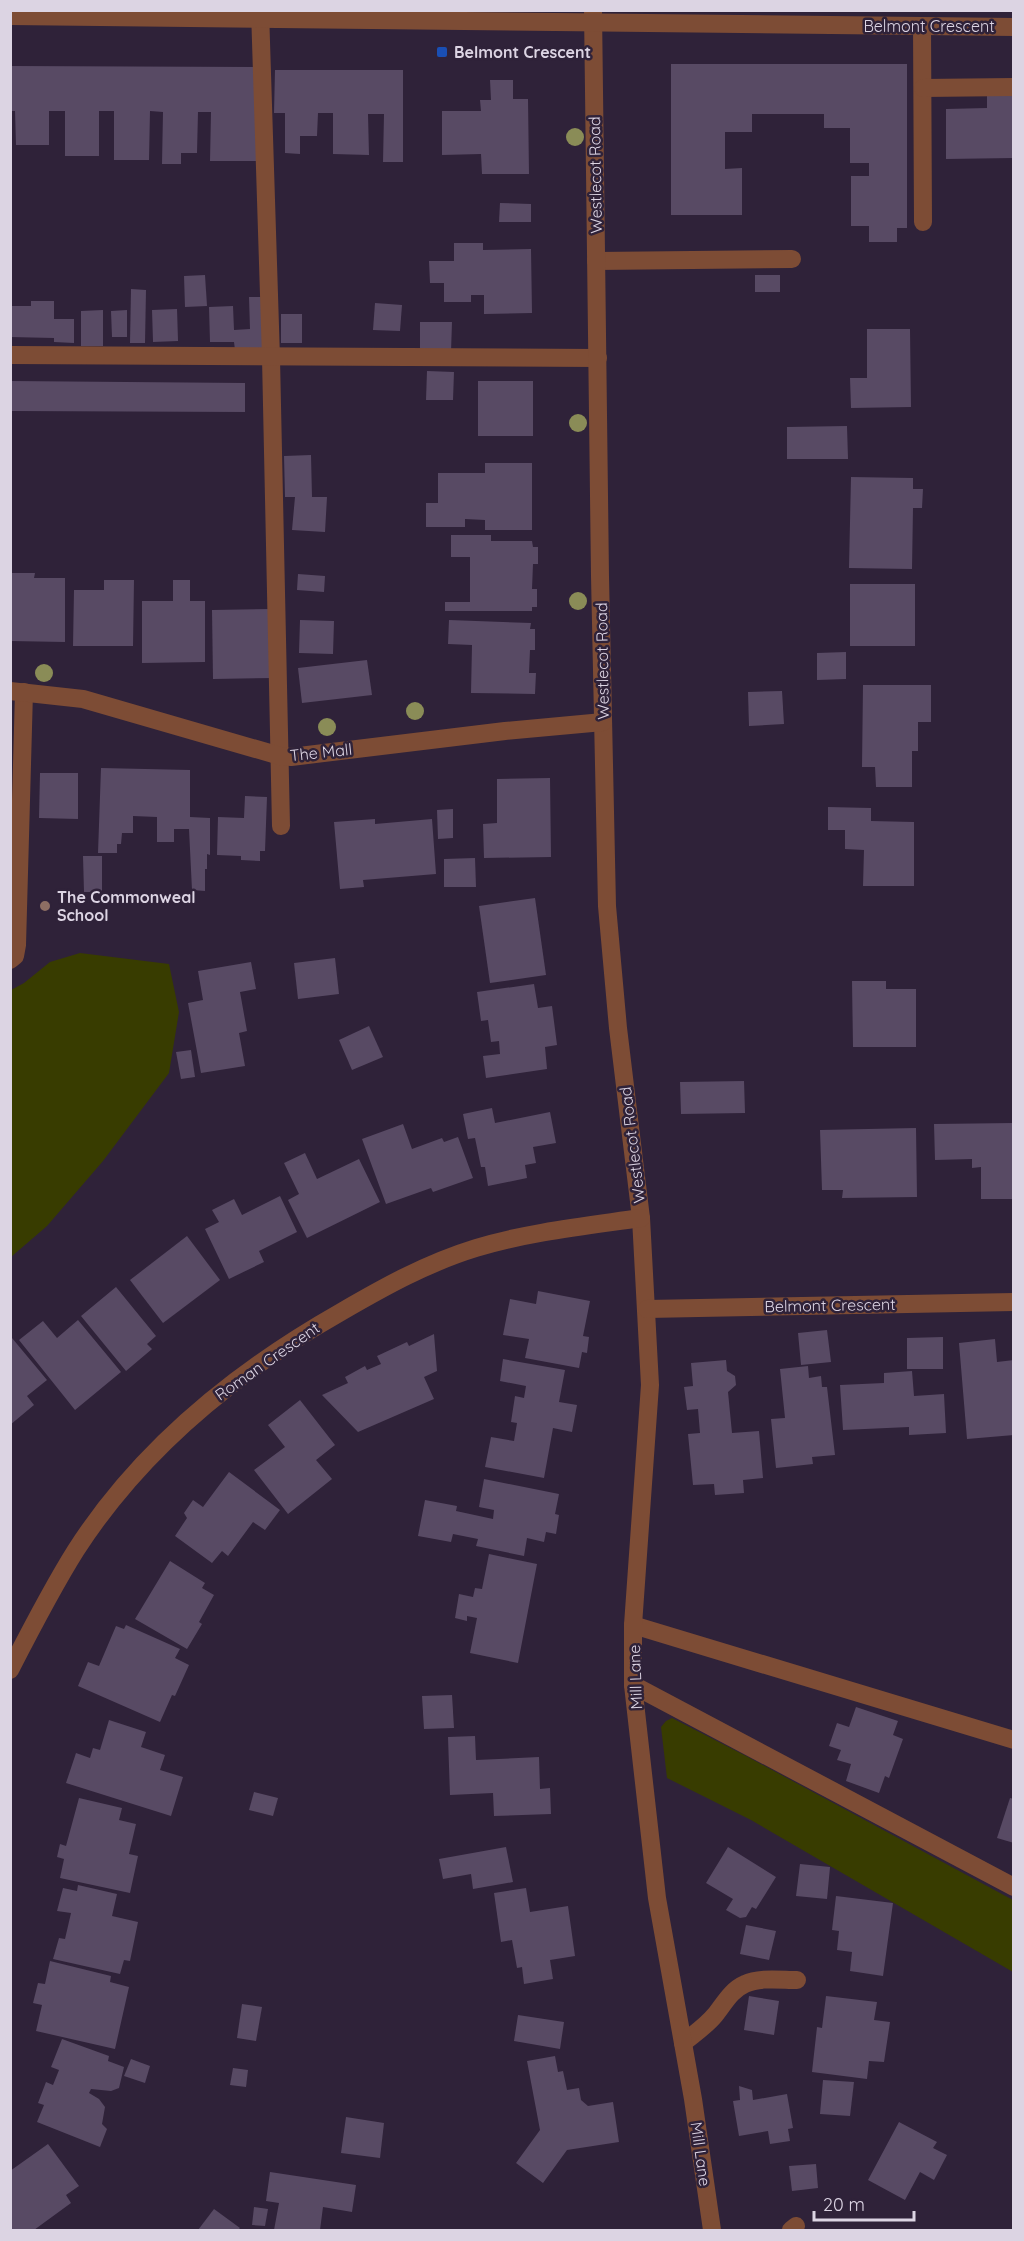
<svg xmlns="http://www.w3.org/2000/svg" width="1024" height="2241" font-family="Quicksand,sans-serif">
<rect width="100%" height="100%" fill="#2f2239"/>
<!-- green -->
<g fill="#383c00">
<path d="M80,953L169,964L179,1012L169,1073L103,1161L47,1226L11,1257V990L24,983L50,962Z"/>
<path d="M672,1718L748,1757L1013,1900V1972L751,1820L667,1778L661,1727L666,1721Z"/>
</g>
<!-- building -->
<g fill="#584a64">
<path d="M671,64H907V228H897V242H869V226H851V176H869V163H850V128H824V114H752V132H725V169L742,168V215H671Z"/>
<path d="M10,66L257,67L256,161H210L211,112H198L197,153H181V164H162L163,112L150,111L149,160H114V111H99V156H65V111H49V145H16L15,111H10Z"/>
<path d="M275,70H403V162H383L384,114H368L369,155L333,154V113H318L317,136H300V154L285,153V113H274Z"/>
<path d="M490,80H513V99H528L529,174H482L481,154L442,155V111H481L480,100H491Z"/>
<path d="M987,91H1014V158L946,159V109L987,108Z"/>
<path d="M500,203L531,204V222H499Z"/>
<path d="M454,243H483V250L531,249L532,313L484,314V295H471V302H444V283H430L429,261H454Z"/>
<path d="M205,275L207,306L185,307L184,276Z"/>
<rect x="755" y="275" width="25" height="17"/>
<path d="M131,289L146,290L145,343H130Z"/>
<path d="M249,297H261L263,349L235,350L234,342H210L209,307L233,306L234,330L250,329Z"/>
<path d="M31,301H54V319H74V343L54,342V338L10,337V306H31Z"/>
<path d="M375,303L402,305L400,331L373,330Z"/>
<path d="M177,309L178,341L153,342L152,310Z"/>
<path d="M103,310V346H81V311Z"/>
<path d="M127,310V337H112L111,311Z"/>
<rect x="281" y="314" width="21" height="29"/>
<path d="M420,322H452L451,352L420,351Z"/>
<path d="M867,329H910L911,407L851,408L850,378H867Z"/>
<path d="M427,371L454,372L453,400H426Z"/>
<path d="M10,381L245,383V412L10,411Z"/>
<rect x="478" y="381" width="55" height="55"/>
<path d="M847,426L848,459H787V427Z"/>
<path d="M311,455L312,497H327L325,532L292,530L295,497H285L284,456Z"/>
<path d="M485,463H532V530H485V520L465,519V527H426V503H438V473H485Z"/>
<path d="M851,477L913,478V489H923L922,508H913L912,569L849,568Z"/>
<path d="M451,535H491V541H532L533,547H538V564H533L532,589H537V607H532V611H445V602H470V557H451Z"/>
<path d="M10,573H35L34,578H65V642L10,641Z"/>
<path d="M298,574L325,576L324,592L297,590Z"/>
<path d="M104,580H134L133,646H73L74,590H104Z"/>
<path d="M173,580H190V601H205V662L142,663V601H173Z"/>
<rect x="850" y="584" width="65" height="62"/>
<path d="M272,609L274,678L213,679L212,610Z"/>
<path d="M300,620L334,621L333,654L299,653Z"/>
<path d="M449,620L531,623L530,629H535V650H530L529,673H536L535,694L471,693L472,645L448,644Z"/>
<path d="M846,652V679L817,680V653Z"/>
<path d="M367,660L372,695L302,703L298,668Z"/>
<path d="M863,685H931V722H918V751H912V787H876L875,767H862Z"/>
<path d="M782,691L784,724L749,726L748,692Z"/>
<path d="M101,768L190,770V817L210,818V855L207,854V869H205V891L192,890L189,829H174V842H157V817L133,816V833H122L121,844H117V853H98Z"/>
<path d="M40,773H78V819L39,818Z"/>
<path d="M550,778L551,857L484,858L483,824L497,823V779Z"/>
<path d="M245,796L267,797L265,851H260V861L241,860V856L217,855L218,817L244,818Z"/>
<path d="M828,807L871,808V821L914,822V886H863L864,850L845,849V830H828Z"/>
<path d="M453,809V838L438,839L437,810Z"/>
<path d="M375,819V824L432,819L436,874L363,880L364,887L340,889L334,822Z"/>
<path d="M83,856H102V892H84Z"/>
<path d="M475,858L476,887H444V859Z"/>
<path d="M535,898L546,975L490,983L479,906Z"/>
<path d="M335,958L339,994L298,999L294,963Z"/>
<path d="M251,962L256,989L240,992L247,1031L239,1033L245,1066L201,1073L188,1003L203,1000L198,971Z"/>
<path d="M852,981H886V989H916V1047H853Z"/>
<path d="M534,984L538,1008L552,1006L557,1045L545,1047L547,1069L486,1078L483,1056L500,1054L499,1041L491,1042L488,1020L481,1021L477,992Z"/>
<path d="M369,1026L383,1057L352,1070L339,1040Z"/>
<path d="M191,1050L195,1077L181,1079L176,1052Z"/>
<path d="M744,1081L745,1113L681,1114L680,1082Z"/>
<path d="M492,1108L495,1123L550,1112L556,1143L533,1147L536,1163L525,1165L527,1178L488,1186L485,1167H481L475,1138L468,1139L463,1114Z"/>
<path d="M1014,1123V1199H981V1167L972,1168V1159L935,1160L934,1124Z"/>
<path d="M403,1124L412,1149L442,1138L444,1142L458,1137L473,1178L433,1192L431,1188L386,1204L362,1139Z"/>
<path d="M916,1128L917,1197L842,1198L843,1190H822L820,1130Z"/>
<path d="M305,1153L317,1179L359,1159L380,1202L307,1238L288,1200L299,1194L284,1163Z"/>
<path d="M280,1196L297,1232L259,1251L264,1262L229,1279L205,1229L219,1222L212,1210L234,1199L242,1215Z"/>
<path d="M187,1236L220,1280L163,1323L130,1280Z"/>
<path d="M116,1287L156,1336L147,1344L152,1349L126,1371L81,1316Z"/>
<path d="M538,1291L590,1301L583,1336L589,1337L587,1353L582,1352L579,1368L525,1358L529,1339L503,1335L510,1299L536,1304Z"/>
<path d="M78,1320L121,1372L75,1410L19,1340L43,1321L57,1338Z"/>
<path d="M827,1330L831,1362L801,1365L798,1333Z"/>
<path d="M434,1334L437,1371L424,1377L434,1399L358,1432L322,1395L348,1383L345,1377L365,1366L367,1370L381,1364L377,1356L407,1342L409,1346Z"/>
<path d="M943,1337V1369H907V1338Z"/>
<path d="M12,1338L47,1380L27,1396L34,1405L10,1425Z"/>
<path d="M995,1339L997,1362L1014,1360V1435L967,1439L959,1343Z"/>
<path d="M503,1359L565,1370L559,1402L577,1405L572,1432L553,1428L544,1478L485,1467L491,1437L514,1441L517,1423L511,1422L515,1396L524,1398L526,1386L500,1381Z"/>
<path d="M726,1360L727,1371L735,1376L736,1385L728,1392L732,1433L759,1431L763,1478L743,1480L744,1493L715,1495L714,1484L693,1485L688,1434L700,1433L698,1409L687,1410L684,1387L693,1386L691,1363Z"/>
<path d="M808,1366L809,1378L821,1376L822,1387H827L835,1455L812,1457L813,1464L776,1468L771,1419L785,1418L780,1369Z"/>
<path d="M912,1371L914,1396L944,1394L946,1433L909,1435V1427L843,1430L840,1385L884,1383V1373Z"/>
<path d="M300,1400L335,1445L316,1460L332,1479L288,1514L254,1470L285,1447L268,1425Z"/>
<path d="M229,1472L280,1510L265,1530L253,1522L228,1556L222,1551L212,1563L175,1536L187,1518L184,1513L193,1500L203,1507Z"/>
<path d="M484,1479L559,1494L555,1514L559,1515L556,1534L546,1532L544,1542L527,1538L524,1556L476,1546L478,1539L453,1534L451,1542L418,1536L425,1500L457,1506L456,1511L493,1519L494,1510L479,1507Z"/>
<path d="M489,1554L537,1564L518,1663L470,1653L477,1618L467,1616V1621L455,1618L459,1594L473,1597L475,1588L482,1589Z"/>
<path d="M170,1561L205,1583L202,1588L214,1595L199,1622L202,1624L187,1649L135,1619Z"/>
<path d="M126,1625L180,1649L175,1658L189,1665L175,1696L172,1695L160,1722L78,1686L88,1662L99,1666L116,1626L124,1629Z"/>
<path d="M452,1695L454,1728L424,1729L422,1696Z"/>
<path d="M856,1707L898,1721L893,1735L903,1739L889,1778L885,1776L879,1793L846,1781L851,1764L837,1760L841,1750L829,1746L837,1723L849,1727Z"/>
<path d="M109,1720L146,1732L141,1747L165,1755L160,1770L183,1777L171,1816L66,1783L76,1753L90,1758L93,1748L100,1750Z"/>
<path d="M475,1736L476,1760L539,1757L540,1789L550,1788L551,1814L494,1816L493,1793L450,1795L448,1737Z"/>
<path d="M254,1792L278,1798L273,1816L249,1810Z"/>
<path d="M79,1798L122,1808L119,1820L136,1824L129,1854L138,1856L130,1893L60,1878L64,1859L57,1857L60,1844L66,1846Z"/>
<path d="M1010,1798L1014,1799V1843L997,1838Z"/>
<path d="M506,1847L513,1882L473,1889L471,1874L443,1879L439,1859Z"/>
<path d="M728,1847L776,1877L756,1909L752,1907L746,1917L740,1918L726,1910L733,1899L706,1883Z"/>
<path d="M800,1864L830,1867L827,1899L796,1896Z"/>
<path d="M78,1885L117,1894L112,1916L138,1922L130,1961L124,1960L120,1974L53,1959L59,1938L65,1939L71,1913L57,1911L63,1888L77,1891Z"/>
<path d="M526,1888L530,1912L568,1906L575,1956L550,1960L553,1979L524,1984L522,1967L517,1968L512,1940L501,1942L494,1893Z"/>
<path d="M836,1896L893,1903L883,1976L850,1971L852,1952L837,1950L839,1931L832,1930Z"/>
<path d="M746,1925L776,1931L769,1960L740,1954Z"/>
<path d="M50,1961L111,1976L110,1982L129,1987L115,2049L36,2031L42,2005L33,2003L38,1983L45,1984Z"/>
<path d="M749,1996L779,2001L774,2035L744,2030Z"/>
<path d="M826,1996L877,2002L874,2020L890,2022L884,2062L869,2061L867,2079L812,2072L817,2027L822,2028Z"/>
<path d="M242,2004L262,2007L256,2041L237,2038Z"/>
<path d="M518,2015L564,2022L560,2049L514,2041Z"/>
<path d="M62,2039L109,2056L108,2061L124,2067L119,2088L111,2091L91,2089L89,2093L99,2099L105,2107L102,2124L107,2129L100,2147L37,2122L44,2105L38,2103L46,2082L53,2085L59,2070L51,2067Z"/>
<path d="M555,2056L558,2072L563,2071L567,2090L579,2088L581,2100L588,2106L613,2102L619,2142L567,2150L543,2183L516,2163L540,2130L527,2061Z"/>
<path d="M131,2059L150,2066L145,2083L124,2076Z"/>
<path d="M233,2068L248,2070L246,2087L230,2085Z"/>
<path d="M823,2080L854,2082L850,2116L820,2114Z"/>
<path d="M739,2086L752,2090L753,2100L787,2094L793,2128L788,2129L790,2141L770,2144L768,2131L739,2136L733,2101L740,2100Z"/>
<path d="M346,2117L384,2123L380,2158L341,2153Z"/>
<path d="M899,2122L937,2142L933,2148L947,2155L934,2180L920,2172L905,2200L868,2180Z"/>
<path d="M48,2144L79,2186L66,2195L71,2203L34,2230H10V2171Z"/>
<path d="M816,2164L818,2188L792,2191L789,2166Z"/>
<path d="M270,2172L356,2185L352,2212L323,2207L320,2230H274L279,2203L266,2201Z"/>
<path d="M254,2207L268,2209L265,2226L252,2225Z"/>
<path d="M214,2209L240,2228L238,2230H198Z"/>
</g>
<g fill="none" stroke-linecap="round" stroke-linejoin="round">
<!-- lane -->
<g stroke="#7d4c35" stroke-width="18">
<path d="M260,10L271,358L281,826"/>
<path d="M922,26L923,222"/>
<path d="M923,88L1014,87"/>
<path d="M596,261L792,259"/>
<path d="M10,355L598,358"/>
<path d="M10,960L15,956L17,945L24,692"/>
<path d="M633,1625L1014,1740"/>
<path d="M633,1685L1014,1887"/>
<path d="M683,2043C694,2034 706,2026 715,2015C724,2004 731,1990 745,1984C759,1977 781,1980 797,1980"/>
<path d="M791,2230L796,2226"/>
</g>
<!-- street -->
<g stroke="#7d4c35" stroke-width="18">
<path d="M593,10L600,576L607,906L618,1028L641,1218L650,1385L633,1625V1685L657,1898L693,2099L712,2230"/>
<path d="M10,16L1014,27"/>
<path d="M10,691L83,699L280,756L291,757L505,731L603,722"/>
<path d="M647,1309L1014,1302"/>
<path d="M10,1670C31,1629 52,1588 76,1550C141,1449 237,1371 341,1312C384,1287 427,1263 476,1248C529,1232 586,1226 641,1218"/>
</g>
</g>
<!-- trees -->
<g fill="#8a8c57">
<circle cx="575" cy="137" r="9"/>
<circle cx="578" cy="423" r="9"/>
<circle cx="578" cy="601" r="9"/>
<circle cx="44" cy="673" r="9"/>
<circle cx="415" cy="711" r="9"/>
<circle cx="327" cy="727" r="9"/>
</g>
<!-- markers -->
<rect fill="#1a4fb4" stroke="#2f2239" stroke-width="2" x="436" y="46" width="12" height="12" rx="3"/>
<circle fill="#8d6e63" stroke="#2f2239" stroke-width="2" cx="45" cy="906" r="6"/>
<g text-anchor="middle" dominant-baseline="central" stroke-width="5" stroke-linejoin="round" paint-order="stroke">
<!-- street labels -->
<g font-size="16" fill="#dcd4e3" stroke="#2f2239">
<text x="929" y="26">Belmont Crescent</text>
<text transform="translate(595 175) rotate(-91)">Westlecot Road</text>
<text transform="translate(602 661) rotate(-91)">Westlecot Road</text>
<text transform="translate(321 752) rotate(-6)">The Mall</text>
<text transform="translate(632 1145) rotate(-97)">Westlecot Road</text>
<text transform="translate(830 1305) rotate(-1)">Belmont Crescent</text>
<text transform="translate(267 1361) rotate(-35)">Roman Crescent</text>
<text transform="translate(635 1677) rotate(-92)">Mill Lane</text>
<text transform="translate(701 2154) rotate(82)">Mill Lane</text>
</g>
<!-- poi labels -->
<g font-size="16" font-weight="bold" fill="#dcd4e3" stroke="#2f2239" text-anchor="start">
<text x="454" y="52">Belmont Crescent</text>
<text x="57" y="897">The Commonweal<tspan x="57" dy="18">School</tspan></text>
</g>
</g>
<!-- border -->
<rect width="1024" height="2241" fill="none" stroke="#dcd4e3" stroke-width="24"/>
<!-- scale -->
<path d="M814 2211v9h100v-9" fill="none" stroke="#dcd4e3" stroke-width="3"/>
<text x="823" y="2211" font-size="18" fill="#dcd4e3" stroke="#2f2239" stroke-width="4.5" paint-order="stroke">20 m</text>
</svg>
